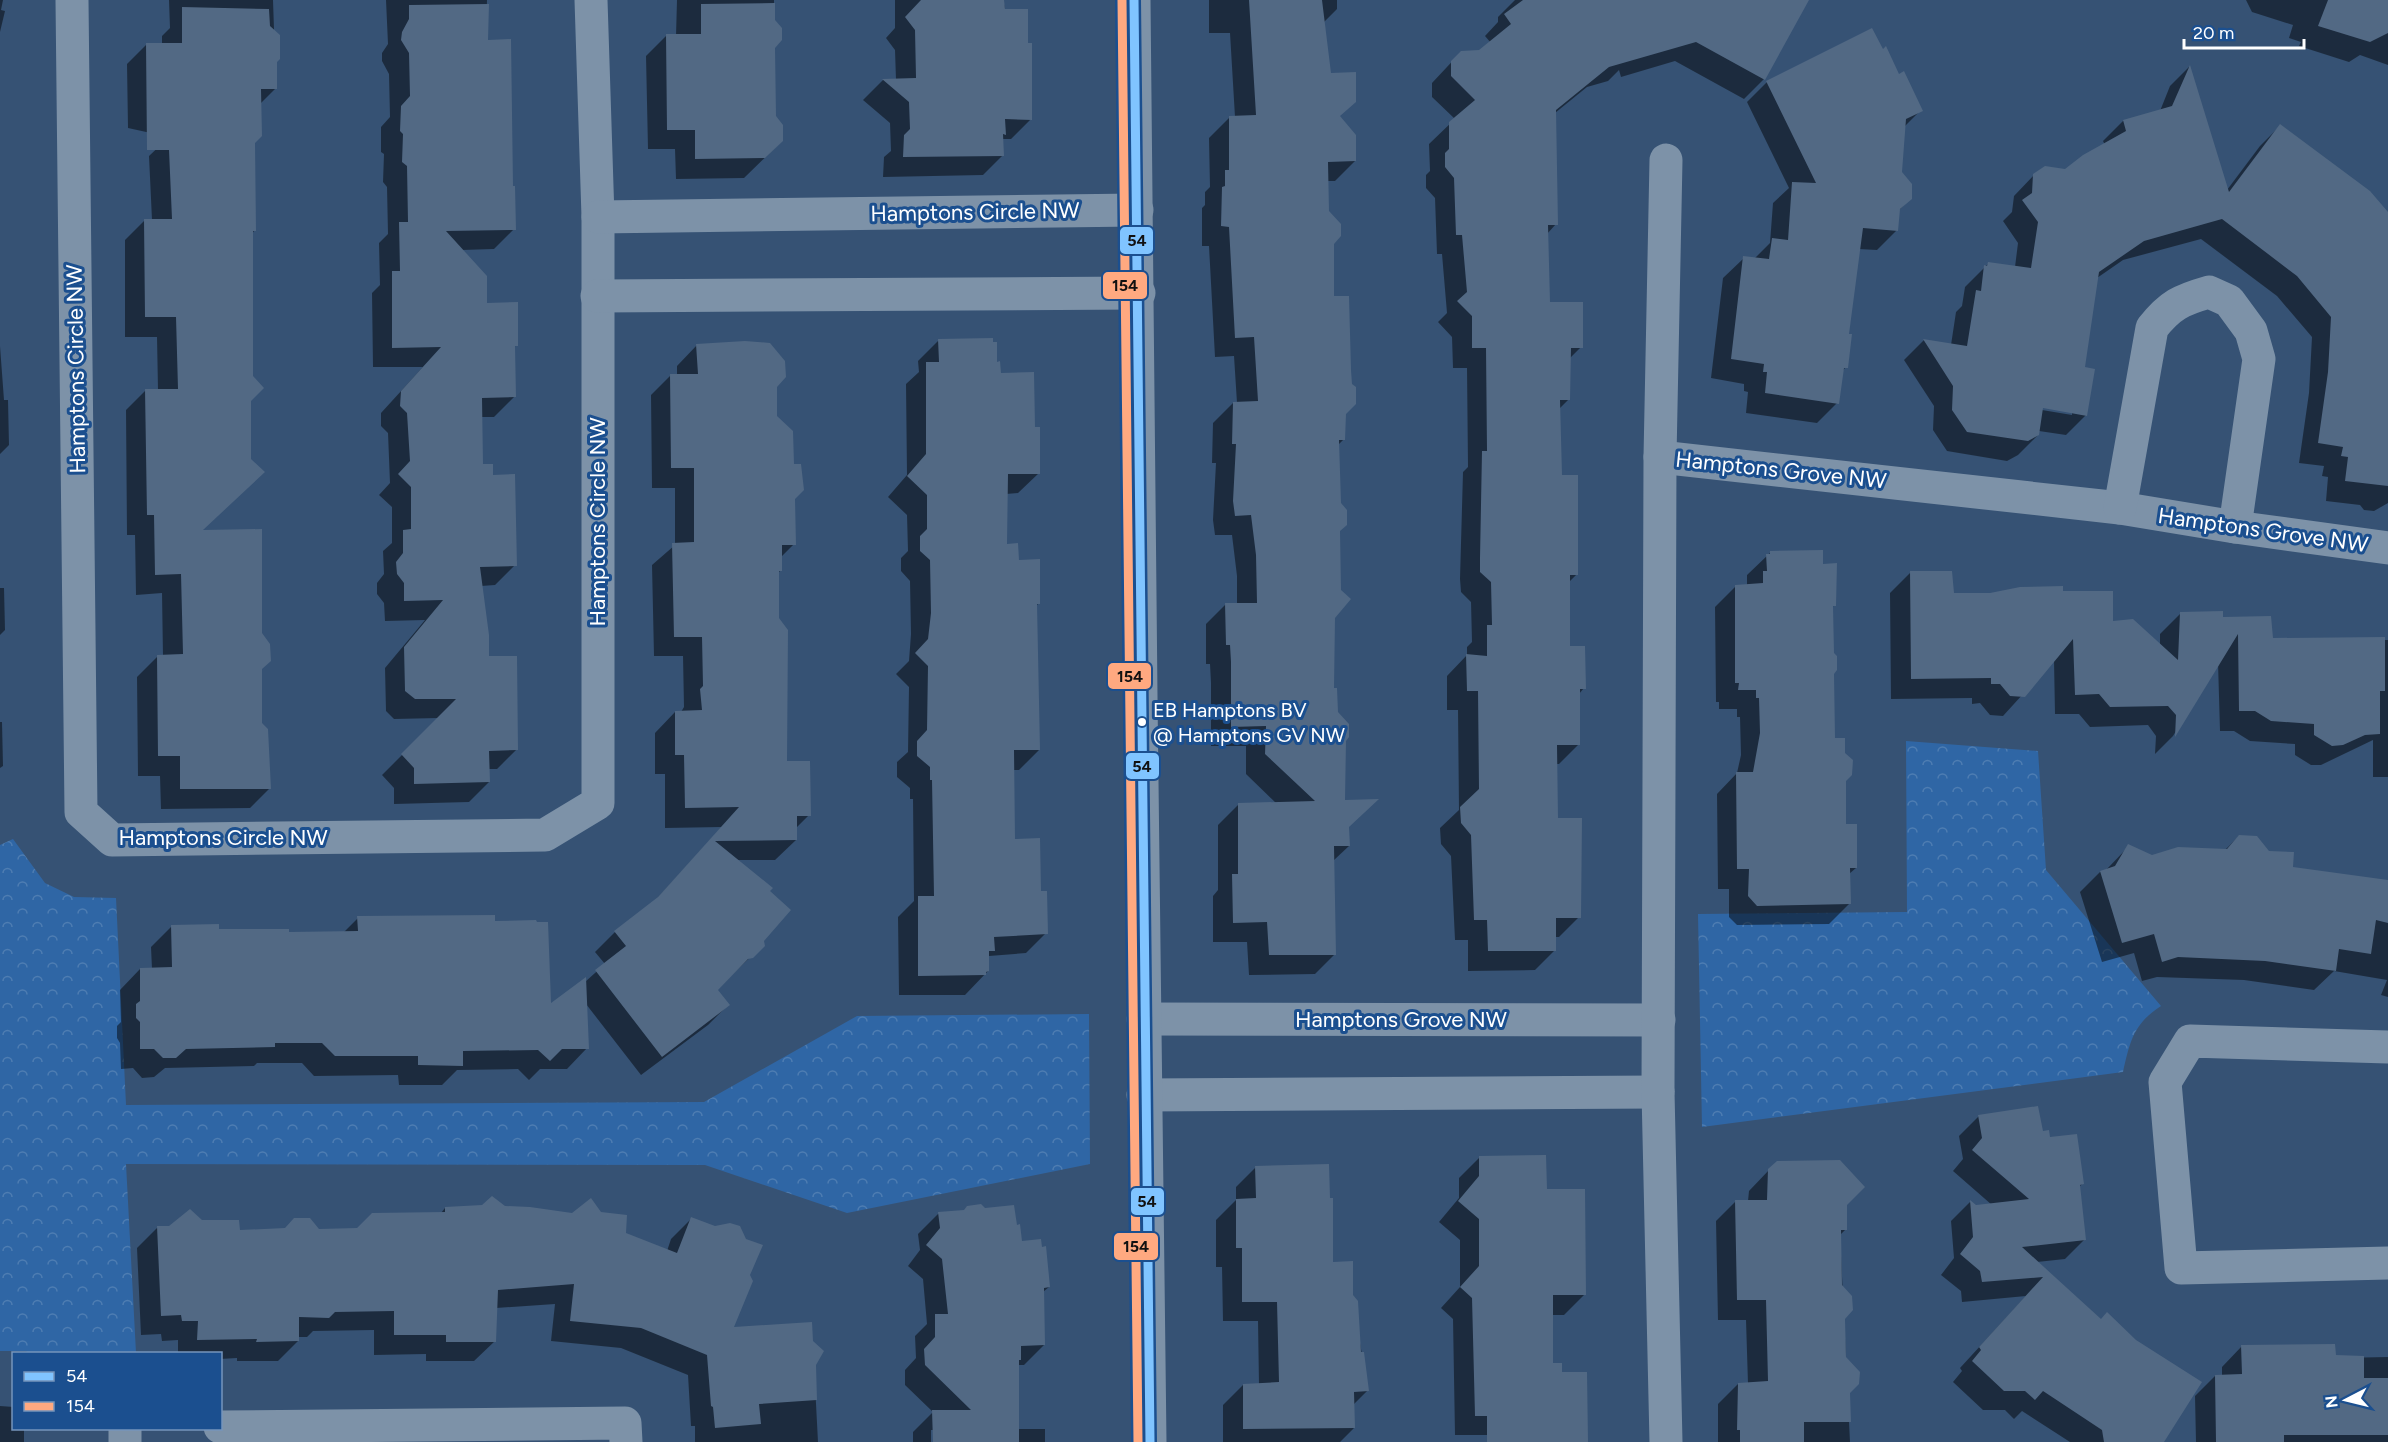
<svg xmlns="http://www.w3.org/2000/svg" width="2388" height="1442" font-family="Figtree,sans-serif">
<defs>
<pattern id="park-crowns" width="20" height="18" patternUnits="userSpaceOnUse" patternTransform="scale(1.5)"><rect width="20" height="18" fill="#2f66a5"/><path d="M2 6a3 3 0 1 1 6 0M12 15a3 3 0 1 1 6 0" fill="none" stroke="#4e7db2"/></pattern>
</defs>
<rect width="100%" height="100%" fill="#365274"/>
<!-- park -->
<g fill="url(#park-crowns)">
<path d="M1906,741L2038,751L2046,870L2161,1006C2133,1024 2130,1042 2123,1072L1702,1127L1698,914L1907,912Z"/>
<path d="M13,839L45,883L74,897L116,898L126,1105L704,1102L857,1016L1089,1014L1090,1164L847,1213L705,1165L126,1164L136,1353L30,1354L26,1351H0V845Z"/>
</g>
<!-- shadow -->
<g fill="#0007" fill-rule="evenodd">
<path d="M0,0H3L1,10L5,11L0,32Z"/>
<path d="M169,0H273L276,88L260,104L253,142L254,231L252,234L249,401L201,532L261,669V724L270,788L250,808L161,809L160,776H138L137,677L157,657H163L162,593L136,595L135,535H127L126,410L146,390H158L157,337H125V240L145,220H152L149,156L169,137L128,128L127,64L147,44H162V36L170,28Z"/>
<path d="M386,0H487L486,41L511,188L514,229L494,249L462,250L486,305L516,345L513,349L515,396L494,417H481L482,465L492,476L515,565L495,585L481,586L487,657L517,749L497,769H489V782L469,802L394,804V788L382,775L439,718L394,719L386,711L385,668L425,620L385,621L384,603L377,594V583L384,574L383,551L392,543V507L379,495L390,483L388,433L381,426V413L423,367H373L372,293L380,285L379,243L388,234L387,187L383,182L384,154L381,152V127L390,117L389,74L382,61V53L388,44Z"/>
<path d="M677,0H774V117L782,141L744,178L676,179L675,149H648L646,56L666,36H676Z"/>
<path d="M895,0H1003L1031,119L1011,139H1002L1003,155L983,175L883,177L884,157L891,151L890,123L863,100L883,80H896L895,50L886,38L895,28Z"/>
<path d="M1209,0H1337V9L1324,22L1330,74L1339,117L1355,161L1335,181H1327V212L1333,244V298L1344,414V439L1337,446L1339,531L1334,618L1333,689L1336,713L1344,740V801L1349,846L1333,861L1335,954L1315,974L1249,975L1247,942H1213V896L1218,890V825L1238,805L1277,804L1246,774V746H1211V683L1210,664H1206V624L1226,604H1237V576L1232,535H1215L1213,520L1216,463H1212L1213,423L1233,403H1237L1234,356L1215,357L1209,246H1202V208L1205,205V192L1210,187L1209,138L1229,118L1235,117L1230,33H1209Z"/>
<path d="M1515,0H1807L1764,79L1744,99L1675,61L1621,77L1619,70L1608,81L1587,87L1555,113L1556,224L1547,234L1548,304L1581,347L1569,359V399L1559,409L1561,477L1577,574L1568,583V648L1584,688L1579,694V744L1559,764H1556V820L1579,917L1559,937H1555V950L1535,970L1468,971V940H1455L1451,856L1441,844L1440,828L1459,810L1458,710H1447V676L1467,655V647L1472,642L1471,602L1461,592L1460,579L1463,472L1468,467L1467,368H1453L1452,337L1438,322L1447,313L1442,254H1437L1435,198L1426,188V175L1430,171L1429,144L1455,119L1432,97V83L1461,52H1480L1491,43L1485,36L1498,22V17Z"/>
<path d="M2246,0H2388V65L2360,55L2349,62L2299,46L2301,42L2289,38L2293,25L2252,12Z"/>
<path d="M2189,67L2227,190L2260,146L2280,126L2388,214V503L2374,511L2364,510L2360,505L2326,501L2328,477L2322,476L2324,466L2299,463L2309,393L2312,337L2277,296L2201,239L2123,260L2097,278L2084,369L2086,415L2066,435L2039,431L2038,435L2018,455L2007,461L1947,451L1933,430L1934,406L1904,360L1924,340L1951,345L1956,312L1962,306L1965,287L1988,264L2015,267L2018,243L2003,221L2012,212L2014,196L2034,175L2065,171L2105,145L2103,141L2123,121L2160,111L2170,86ZM2036,406L2072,412V415L2036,409Z"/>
<path d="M1899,76L1921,110L1904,127L1901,172L1910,199L1898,211L1897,230L1877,250L1858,249L1847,335L1846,367L1841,372L1837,403L1817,423L1746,413L1748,392L1744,391V384L1711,378L1723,278L1744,258L1754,259L1770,243L1773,203L1789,188L1747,102L1767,82Z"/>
<path d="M938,341L996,363L999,375L1033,428L1039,473L1018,493L1006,494V545L1017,561L1039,603L1035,607L1039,750L1019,770H1012L1013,841L1040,893L1046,933L1026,953L989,956L988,971L965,995H899L898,917L914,901L913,799H910V788L897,777V762L908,752L909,687L896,674L909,661L911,634L910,581L901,571V558L908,551L907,515L888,497L907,475L906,384L919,372L918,361Z"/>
<path d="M697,345L775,387L776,416L793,499L794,544L780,558L781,570L777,574V618L786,763L809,815L795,829L796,840L775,860H736L763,945L716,990L728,1005L708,1025L641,1075L586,1004L587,1048L567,1069H540L529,1080L518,1069L457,1070L442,1085H399L398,1075L314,1076L302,1063H257L254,1066L165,1068L154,1077L142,1078L133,1068L121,1069L120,1043L117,1038V1026L121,1022L120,990L140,969H152L151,947L171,927L217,931L343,933L358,918L493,922L550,1006L585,982L605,964L595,952L615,932L653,903L722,827L665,828V774H655V733L675,712H681L684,707L683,656H654L652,565L675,545V488H652L651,395L671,375H677V366Z"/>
<path d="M0,346L4,400H8L9,445L0,454Z"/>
<path d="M1770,553L1822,565L1834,605L1832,608L1834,739L1844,781L1845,826L1856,868L1849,874V904L1829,924L1737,925L1729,917V889H1718L1717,794L1737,773L1741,755L1740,717H1737V709H1719V702H1716L1715,607L1735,587L1747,586V575Z"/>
<path d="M1910,573L1952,595L2062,593L2111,623L2160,645V634L2180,614L2221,619L2271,640H2388V777H2373V740L2321,765H2311L2295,755V744L2250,741L2234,731H2220L2218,662L2173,736L2155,754L2156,736L2148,725L2090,727L2079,714H2055L2054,660L2003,716L1990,715L1980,703L1972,704V698L1891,699L1890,593Z"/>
<path d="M0,588H4L5,630L0,635Z"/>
<path d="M0,722H2L3,766L0,768Z"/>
<path d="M2239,836L2291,868L2388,881V997L2381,995L2387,980L2334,971L2314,990L2244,980L2157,977L2142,981L2134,953L2102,962L2080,892L2100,872L2106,870L2129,846L2152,857L2225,850Z"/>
<path d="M1979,1116L2041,1133L2049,1139L2083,1183L2079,1187L2085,1239L2065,1259L2037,1262L2162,1442H2070L2022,1411L2014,1419L2005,1410H1983L1953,1382L1962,1371L1960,1368L2026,1296L1962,1302L1961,1291L1941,1275L1954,1258L1951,1221L1970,1202L1975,1206L1992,1205L1953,1171L1963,1159L1959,1136Z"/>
<path d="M1479,1158L1545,1191L1584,1295L1564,1315H1552V1365L1560,1374L1586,1442H1497L1505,1435H1455L1453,1319L1441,1308L1460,1287V1240L1439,1222L1459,1198V1178Z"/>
<path d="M1256,1167L1332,1263L1352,1296L1368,1390L1353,1405L1354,1428L1340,1442H1223V1405L1243,1385H1259L1258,1321H1223L1222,1267H1216V1220L1236,1200V1187Z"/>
<path d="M1769,1170L1845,1205L1846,1229L1840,1235L1850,1442H1718V1404L1738,1384H1748L1746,1320H1718L1716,1221L1736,1201H1748L1749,1191Z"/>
<path d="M445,1208H504L573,1215L600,1213L624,1234L667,1251L671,1239L691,1219L748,1275L731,1329L814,1365L818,1442H695V1426H691L688,1375L621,1348L551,1341L555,1304L496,1308L495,1341L474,1361H426V1354L374,1355V1330L313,1331L307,1337H298V1341L278,1361H237V1358L220,1359V1354H178V1340L162,1341L161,1334L141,1335L137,1248L157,1228L202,1221L238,1232L357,1230L441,1213Z"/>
<path d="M938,1214L1016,1226L1021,1243L1049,1287L1043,1292L1044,1345L1024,1365H1017V1429H1045V1442H934V1430H931V1442H913V1432L933,1412L905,1385V1370L916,1358L915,1336L927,1324L923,1279L908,1266L920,1250L918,1234Z"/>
<path d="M2242,1346L2339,1358L2388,1357V1442H2196L2195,1396L2215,1376H2222V1367Z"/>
<path d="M0,1391V1406L14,1407V1428H24V1442H0Z"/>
</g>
<!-- building -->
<g fill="#526984">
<path d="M921,0H1004L1005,9H1028V43H1032V120L1005,119L1006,135L1003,134L1004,156L903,157L904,135L910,129L909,102L882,79L916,78L915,30L905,17Z"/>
<path d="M1249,0H1322L1331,73L1356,72V102L1340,116L1356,135V161L1328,162L1329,211L1341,224V236L1334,244V296H1349L1351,370L1352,384L1356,387V404L1346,414L1345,440H1339L1341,503L1347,510V525L1340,531L1341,590L1351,599L1335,618L1334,688H1337L1338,712L1349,724V737L1346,741L1345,800L1379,799L1349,827L1350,846H1334L1336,955H1269L1267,922L1233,923L1232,874H1238V803L1315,801L1265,754L1266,726L1231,727V662L1230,645H1226L1225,603H1257L1256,555L1251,515L1235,516L1233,501L1236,444H1232L1233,402L1258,401L1254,337L1235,338L1229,227L1221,226L1222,187L1225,186V170H1229V116L1256,115Z"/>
<path d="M1523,0H1809L1765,80L1696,42L1609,67L1556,110L1558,225H1548L1550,302H1583V348H1571L1570,400H1560L1562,475H1578V575H1570V646H1585L1586,689H1580V745H1557L1558,818H1582L1581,918H1556V951H1488L1487,920H1474L1471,835L1461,823L1460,807L1479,789L1478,691H1467L1466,654L1487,656V625H1492L1491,582L1480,572V558L1482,451H1487L1486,348H1472V316L1457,301L1467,292L1462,235H1456L1454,178L1445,167V153L1449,149V122L1475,100L1451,76V61L1461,51L1479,50L1511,24L1504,14Z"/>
<path d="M2328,0H2388V33L2370,42L2318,26Z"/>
<path d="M775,3V20L782,28V40L775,48L776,116L783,125V141L765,158L695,159V130H667L666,34H701V4Z"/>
<path d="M489,4L488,40L511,39L513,186H515L516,230L446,231L487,276V303L518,302V346H515L516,397L482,398L483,464H493V475L515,474L517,566L480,567L489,635V656H517L518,750L489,751L490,782L414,784V768L401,754L456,699H415L405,691L404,647L443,600L404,601V583L397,574L396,562L403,553V530L411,529V487L398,474L410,461L407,413L400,406L401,391L441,347L392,348V271H400L399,222H408L407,166L402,162L403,134L400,131L401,106L410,96L409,53L401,40L402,32L409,19V5Z"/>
<path d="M182,7L269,9L270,26L280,35V59L277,62V89H261L262,136L255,143L256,231H253V376L264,388L251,401V459L265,472L203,530L262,529V633L270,644L271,661L262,669V723L268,729L271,789H180V756H158L157,655L183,654L181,574L155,575L154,515H147L145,389H178L176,317H145L144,219H172L169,150H147L146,43H182Z"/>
<path d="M1872,28L1883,49L1886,46L1899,74L1904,71L1923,111L1906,119L1902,172L1912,184V199L1900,209L1898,231L1863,228L1849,334H1852L1848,368H1844L1839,404L1765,393L1767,372H1763L1764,364L1731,359L1743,256L1769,259L1772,238L1788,240L1792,182L1816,183L1766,81Z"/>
<path d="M2190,65L2229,192L2280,124L2370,191L2388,212V486L2345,481L2348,457L2341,456L2343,447L2318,443L2328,372L2331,317L2297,276L2222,219L2144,241L2099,272L2085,367L2095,369L2087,416L2043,408L2039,435L2028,441L1967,432L1952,410L1953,386L1923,339L1967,346L1976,290L1981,291L1984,265L1987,266L1988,262L2031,268L2038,222L2022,200L2032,193L2033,174L2045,166L2065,169L2083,155L2126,131L2123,120L2172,106Z"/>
<path d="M993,338V342H997V362L1000,361L1001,373L1034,372L1035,427H1040V474H1008L1007,544L1018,543L1019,560L1040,559V604H1037L1040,750H1014L1015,839L1040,838L1041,891H1047L1048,934L994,937L995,951H989V971L986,972V975L918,976V896H934L932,780H930V767L917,756V741L927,730L928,666L915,653L928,639L931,613L930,560L920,551V536L927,529V495L907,476L926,454V362H939L938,339Z"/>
<path d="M745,341L770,343L785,361L786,377L777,387V416L793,431L794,464H801L804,490L795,499L796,545H782V571H779V618L788,630L787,761H810L811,816H797V840L715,841L773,888L770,891L791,910L764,941L765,946L753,958L748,959L718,990L730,1005L662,1057L595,970L626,946L614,931L658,897L739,807L685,808L684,755H675V711L702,710L700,689L703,686L702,637H674L672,543L694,542V468H671L670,374H698L696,344Z"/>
<path d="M1823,550V564L1837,563L1836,606H1833L1834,653L1837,656V670L1834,674L1835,738H1845V753L1853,760L1852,775L1846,781V824H1857V868H1850L1851,904L1757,906L1748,896L1749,869H1737L1736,772H1753L1760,733L1759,698H1756V690H1738L1739,683H1735V585L1763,583V571H1767L1766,554H1770V551Z"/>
<path d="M1910,571H1952L1954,593H1990L2020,587L2063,586V591H2113V621L2133,619L2178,660L2180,612L2223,611V617L2271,616L2273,638L2385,637V691H2380V734L2365,735L2343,745L2332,746L2314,735V724L2271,721L2255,711H2239L2238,634L2175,737L2176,715L2168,706L2110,707L2099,694L2075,695L2073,639L2025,697L2010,696L2000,684H1991V678L1911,679Z"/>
<path d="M2239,835L2257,836L2269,851L2294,852L2293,867L2388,880V923L2376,920L2371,954L2339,949L2336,971L2265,961L2178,957L2162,962L2154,934L2122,943L2100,871L2115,866L2128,844L2152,855L2178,847L2227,849Z"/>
<path d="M495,915V921L536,920L537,922H548L551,1003L586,977L589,1049H562L550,1061L538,1050L463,1051V1066L418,1065V1056H335L322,1043H275V1047L186,1049L176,1058H163L154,1049H140V1022L136,1018V1004L140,1001V968L172,967L171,925L219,924V929H289V932L358,931L357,916Z"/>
<path d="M2038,1106L2043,1131L2049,1130L2050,1137L2077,1134L2084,1184L2080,1185L2086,1240L2022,1247L2101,1319L2107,1312L2136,1340L2202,1382L2164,1442H2104L2102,1430L2043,1391L2035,1400L2025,1391H2004L1972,1361L1981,1350L1979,1347L2043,1277L1982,1282L1980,1271L1960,1254L1973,1237L1970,1200L1976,1205L2029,1199L1972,1150L1982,1138L1978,1115Z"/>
<path d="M1546,1155L1547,1189H1585L1586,1295H1553V1363H1562V1372H1587L1588,1442H1487V1416H1475L1472,1298L1460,1287L1479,1266V1219L1458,1201L1479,1176V1156Z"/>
<path d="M1840,1160L1865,1187L1847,1205V1230H1841L1842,1285L1852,1296L1853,1310L1845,1319L1846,1357L1860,1372L1859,1384L1850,1393L1851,1422H1804V1442H1740V1430H1737L1738,1383L1768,1381L1766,1300H1737L1735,1200H1767L1768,1169L1777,1161Z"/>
<path d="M1329,1164L1330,1198H1333V1262L1353,1261V1295L1358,1301L1361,1352H1364L1369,1391L1354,1392L1355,1428L1243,1429V1384L1279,1382L1277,1302H1242V1248H1236V1199L1256,1198L1255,1166Z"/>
<path d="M492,1196L505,1206L530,1207L572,1213L591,1198L601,1212L627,1215L626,1233L677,1253L691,1217L715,1226L730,1223L740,1226L746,1239L763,1245L750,1275L753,1281L734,1327L812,1322L813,1341L824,1351L816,1365L817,1400L759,1404L761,1424L715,1428L713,1407L711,1406L707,1355L641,1328L570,1321L574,1284L498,1290L496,1342H446V1335H394V1311L335,1312L329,1318L299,1317V1341L256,1342L257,1339L197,1340L198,1321H182L181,1315L161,1316L157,1226H169L190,1209L202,1220H239L240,1230L285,1228L294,1218H310L319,1229L357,1228L372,1213L445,1212V1207L482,1205Z"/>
<path d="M981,1204L985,1208L1014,1205L1017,1225L1020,1224L1022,1241L1041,1239L1042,1247L1046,1246L1050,1287L1044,1288L1045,1345L1021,1346V1360H1019V1442H933L932,1410H971L925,1365L924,1349L935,1337V1314H948L942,1259L926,1245L940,1228L938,1212L964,1210L967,1206Z"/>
<path d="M2335,1344L2336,1355L2364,1356V1378H2388V1435H2284V1442H2216L2215,1375L2242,1374L2241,1345Z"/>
</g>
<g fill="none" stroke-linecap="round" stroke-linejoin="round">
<!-- minor -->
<g stroke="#7d92a8" stroke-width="33">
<path d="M72,0L81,812L112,840L545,835L598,803V217L591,0"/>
<path d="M598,217L1137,210"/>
<path d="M597,296L1139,293"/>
<path d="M1660,457L2120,508L2235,527L2388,548"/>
<path d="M2120,508L2152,328C2170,305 2181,300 2209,292L2229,301L2251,331L2259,359L2235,527"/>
<path d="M1143,1019L1659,1020"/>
<path d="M2388,1047L2190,1041L2165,1082L2181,1268L2388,1263"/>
<path d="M1143,1095L1658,1092"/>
<path d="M220,1427L625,1423L626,1442"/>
<path d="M125,1442V1428"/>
<path d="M1666,1442L1658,1092L1660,457L1666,160"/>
</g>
<!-- tertiary -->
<path stroke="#7d92a8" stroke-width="33" d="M1134,0C1141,481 1141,961 1150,1442"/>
<!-- bus-1 casing -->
<g stroke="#1b4f8f" stroke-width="14">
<path id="bus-1" d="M1134,0L1150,1442"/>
</g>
<!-- bus-2 casing -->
<g stroke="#1b4f8f" stroke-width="14">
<path id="bus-2" d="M1122,0L1138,1442"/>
</g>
<!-- bus-1 -->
<use href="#bus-1" stroke="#80c4ff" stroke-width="9"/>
<!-- bus-2 -->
<use href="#bus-2" stroke="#ffa980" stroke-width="9"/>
</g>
<!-- markers -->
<circle fill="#fff" stroke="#1b4f8f" stroke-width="2" cx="1142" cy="722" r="5"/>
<g text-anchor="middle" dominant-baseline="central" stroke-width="6" stroke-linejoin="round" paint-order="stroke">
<!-- bus labels -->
<g font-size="20" fill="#fff" stroke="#1b4f8f" text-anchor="start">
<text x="1153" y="710">EB Hamptons BV<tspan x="1153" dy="25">@ Hamptons GV NW</tspan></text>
</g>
<!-- street labels -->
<g font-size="22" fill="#fff" stroke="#1b4f8f">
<text transform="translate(975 212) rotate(-1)">Hamptons Circle NW</text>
<text transform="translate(76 369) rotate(-91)">Hamptons Circle NW</text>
<text transform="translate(1781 470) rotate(6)">Hamptons Grove NW</text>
<text transform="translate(597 522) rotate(-90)">Hamptons Circle NW</text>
<text transform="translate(2263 530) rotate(8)">Hamptons Grove NW</text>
<text x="223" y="837">Hamptons Circle NW</text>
<text x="1401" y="1019">Hamptons Grove NW</text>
</g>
</g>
<g stroke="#1b4f8f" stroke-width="2">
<rect x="1119" y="226" width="35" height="29" rx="6" fill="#80c4ff"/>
<rect x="1102" y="271" width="46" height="29" rx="6" fill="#ffa980"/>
<rect x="1107" y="662" width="45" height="28" rx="6" fill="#ffa980"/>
<rect x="1125" y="752" width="35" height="28" rx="6" fill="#80c4ff"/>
<rect x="1130" y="1187" width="35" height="29" rx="6" fill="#80c4ff"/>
<rect x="1113" y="1232" width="46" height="29" rx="6" fill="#ffa980"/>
</g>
<g font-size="16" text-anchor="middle" font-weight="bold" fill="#111">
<text x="1137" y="246">54</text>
<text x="1125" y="291">154</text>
<text x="1130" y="682">154</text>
<text x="1142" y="772">54</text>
<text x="1147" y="1207">54</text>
<text x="1136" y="1252">154</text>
</g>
<!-- legend -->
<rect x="12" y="1352" width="210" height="78" fill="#1b4f8f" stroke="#7695bc" stroke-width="1.5"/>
<rect x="24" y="1372" width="30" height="9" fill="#80c4ff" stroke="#7695bc" stroke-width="1.5"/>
<text x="66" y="1382" font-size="18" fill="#ffffff">54</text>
<rect x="24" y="1402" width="30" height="9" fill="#ffa980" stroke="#7695bc" stroke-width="1.5"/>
<text x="66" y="1412" font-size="18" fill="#ffffff">154</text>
<!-- north arrow -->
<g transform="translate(2346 1400) rotate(263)" stroke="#1b4f8f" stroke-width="4.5" paint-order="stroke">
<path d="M0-4.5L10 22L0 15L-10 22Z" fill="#ffffff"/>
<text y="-9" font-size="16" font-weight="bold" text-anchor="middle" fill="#ffffff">N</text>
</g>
<!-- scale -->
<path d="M2184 39v9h120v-9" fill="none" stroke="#ffffff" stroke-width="3"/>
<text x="2193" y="39" font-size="18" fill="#ffffff" stroke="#1b4f8f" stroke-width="4.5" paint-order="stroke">20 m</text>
</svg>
